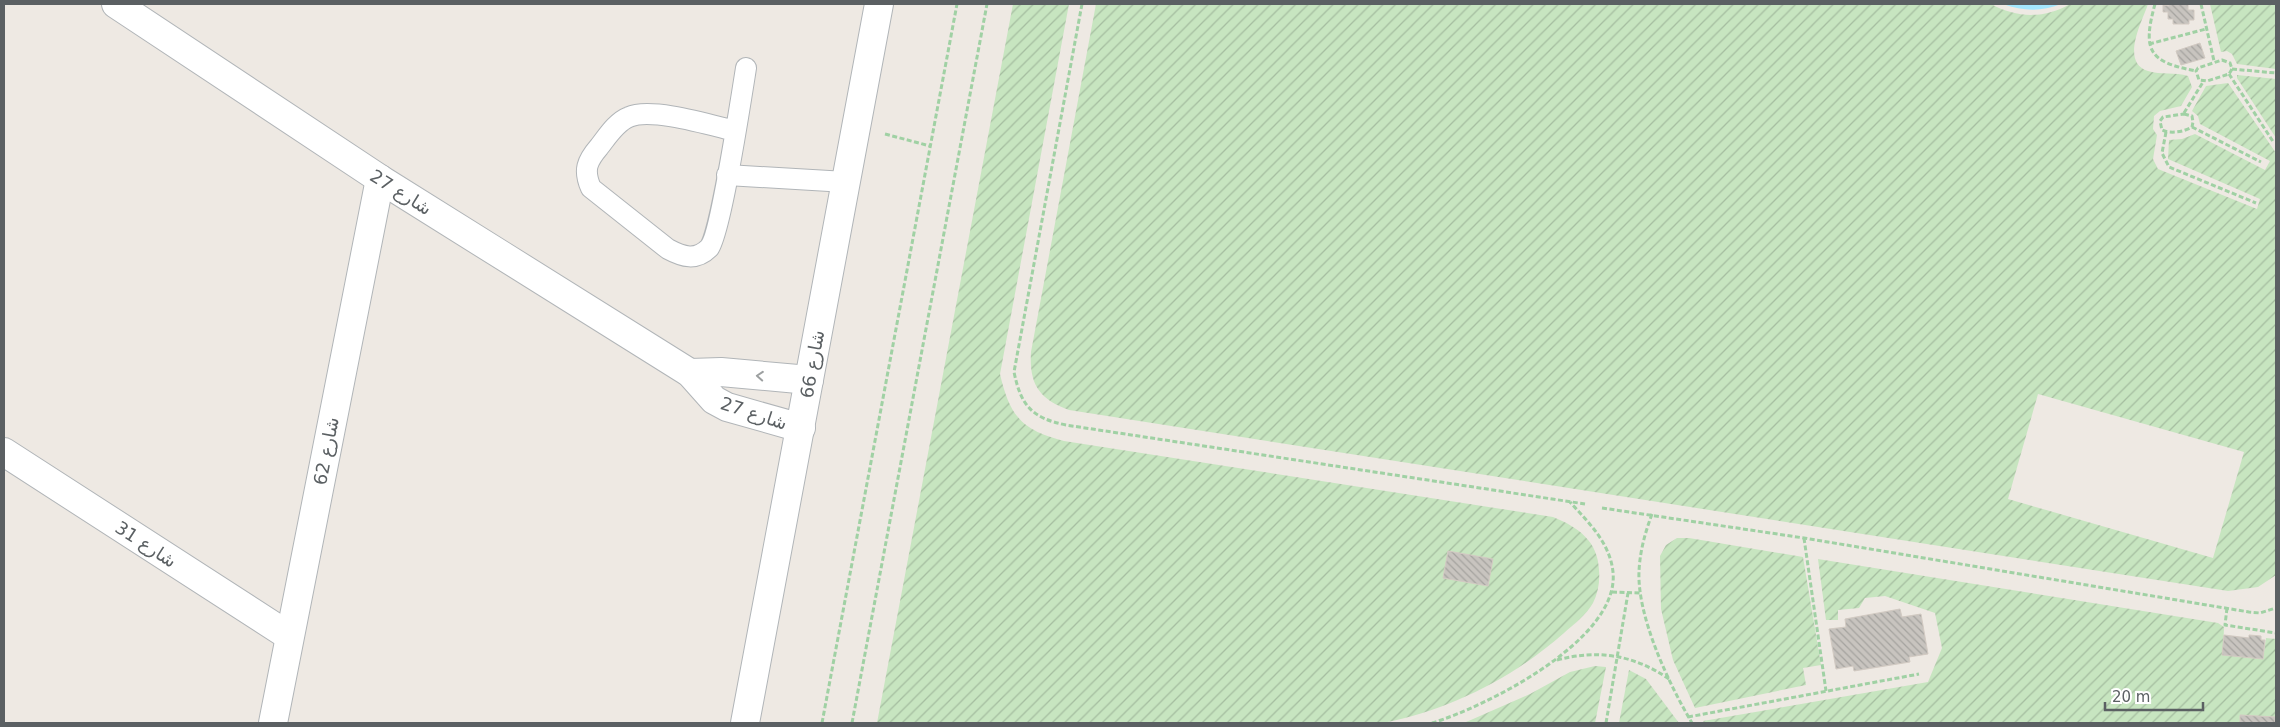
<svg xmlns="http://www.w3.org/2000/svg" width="2280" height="727" font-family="'DejaVu Sans',Cairo,sans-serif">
<defs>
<pattern id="garden-furrows" width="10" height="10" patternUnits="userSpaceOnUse" patternTransform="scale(1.25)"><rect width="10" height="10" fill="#c7e5c0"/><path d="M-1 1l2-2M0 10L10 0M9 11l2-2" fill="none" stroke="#a5bda0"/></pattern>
<pattern id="building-back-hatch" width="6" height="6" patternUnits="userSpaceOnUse" patternTransform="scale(1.25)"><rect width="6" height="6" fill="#c8c4bf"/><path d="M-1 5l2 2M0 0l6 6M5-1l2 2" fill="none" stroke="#a5a39f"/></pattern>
</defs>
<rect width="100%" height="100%" fill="#eee9e3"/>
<!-- garden -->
<g fill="url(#garden-furrows)" fill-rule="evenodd">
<path d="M1013,4H1069L1000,374C1010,417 1022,430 1064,441L1553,517C1578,527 1598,541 1599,570C1600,582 1598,593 1593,603C1587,614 1573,625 1564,633C1513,678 1450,710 1383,723H877ZM1448,551L1492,559L1488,586L1443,578Z"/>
<path d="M1096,4H1991C2016,18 2045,19 2070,4H2148C2142,22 2120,62 2148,71C2161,75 2175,72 2188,76L2192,87L2181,106L2160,111L2154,116L2153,129L2157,135L2153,159L2158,169L2257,209L2260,199L2168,159L2169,140L2182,139L2195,134L2265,170L2270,161L2200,124L2198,116L2192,111L2206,86L2228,83L2276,153V575L2258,587L2228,591L1069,410C1039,399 1029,384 1031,352ZM2038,394L2244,452L2213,558L2008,499Z"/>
<path d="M2210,4H2276V69L2237,64L2232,54L2227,51L2221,52Z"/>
<path d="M2237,75L2276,79V138L2237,78Z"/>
<path d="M1677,538H1689L1803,557L1821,665L1803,668L1806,685L1695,708L1673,660L1661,609L1660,556L1666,545Z"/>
<path d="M1818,559L2218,623L2224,627L2223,655L2263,659L2266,638L2276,639V723L2275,717L2241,715L2240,723H1705L1703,721L1928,682L1942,648L1935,613L1885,596L1865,598L1859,608L1838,610V620H1826Z"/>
<path d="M1595,666L1606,667L1595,723H1464L1530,694L1570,672Z"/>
<path d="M1629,670L1646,679L1679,723H1619Z"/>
</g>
<!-- water -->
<path fill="#a4e7fd" d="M2003,4H2061C2041,12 2023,11 2003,4Z"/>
<!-- building -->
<g fill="url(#building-back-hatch)" stroke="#d2cac2">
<path d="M2169,4H2188V10H2194V20H2189V24H2173V19H2168V12H2163V5L2169,6Z"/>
<path d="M2200,43L2205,58L2181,65L2176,51Z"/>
<path d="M1448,551L1493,559L1488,586L1443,578Z"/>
<path d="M1900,609L1902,617L1921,614L1928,654L1909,657L1910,662L1854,671L1853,666L1836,669L1829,629L1846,627L1845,619Z"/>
<path d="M2224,635L2249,638V635L2261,636V640H2265L2263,659L2222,655Z"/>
<path d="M2240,715L2275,717V723H2240Z"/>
</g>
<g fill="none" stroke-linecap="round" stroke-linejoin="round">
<!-- service casing -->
<g stroke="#b1b5b8" stroke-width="22">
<g id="service">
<path d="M735,131C710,125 651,107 629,117C616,122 607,137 599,147C587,161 583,170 591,188L668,249C683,257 696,261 709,248C720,237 742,93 746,68"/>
<path d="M727,175L846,182"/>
</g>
</g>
<!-- minor casing -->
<g stroke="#b1b5b8" stroke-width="30">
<g id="minor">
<path d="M116,4L380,179L690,373L714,400L727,407L801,428"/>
<path d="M690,373L721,372L809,380"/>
<path d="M4,452L289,636"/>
<path d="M273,723L380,179"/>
</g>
</g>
<!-- tertiary casing -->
<g stroke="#b1b5b8" stroke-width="30">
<path id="tertiary" d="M745,723L879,4"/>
</g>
<!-- path -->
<g stroke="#a0d1a4" stroke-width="3" stroke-dasharray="5 2.5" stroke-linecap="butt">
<path d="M1082,4L1014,372C1021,406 1032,418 1066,425L1585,504"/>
<path d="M2155,4C2142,51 2149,62 2196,71"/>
<path d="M2201,4L2214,61"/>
<path d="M2149,44L2206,29"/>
<path d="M2222,60L2230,63L2232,69L2229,74L2207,81L2199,80L2196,71L2198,68Z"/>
<path d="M2232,69L2276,73"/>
<path d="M2229,74L2274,143"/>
<path d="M2184,113L2203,82"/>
<path d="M2184,114L2192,116L2193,122L2192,127C2184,132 2170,134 2162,130L2160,121L2163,117Z"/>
<path d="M2192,127L2261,162"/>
<path d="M2166,132L2162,153L2169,167L2256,203"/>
<path d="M885,134L930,146"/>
<path d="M1602,508L1804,538L2249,612L2260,613L2276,608"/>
<path d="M1652,514C1645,533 1640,551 1639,571C1637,617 1669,684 1692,723"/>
<path d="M1804,538L1826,691"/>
<path d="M1612,592L1640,593"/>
<path d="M2227,608L2225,625L2276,633"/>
<path d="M1557,660C1598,649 1634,655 1669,679"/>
<path d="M1688,717L1919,674"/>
<path d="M822,723L957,4"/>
<path d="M852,723L987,4"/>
<path d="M1432,723C1485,707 1620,640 1613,572C1610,543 1589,523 1570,502"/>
<path d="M1606,723L1628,593"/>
</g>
<!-- service -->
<use href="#service" stroke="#fff" stroke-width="20"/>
<!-- minor -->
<use href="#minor" stroke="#fff" stroke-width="28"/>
<!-- tertiary -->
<use href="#tertiary" stroke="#fff" stroke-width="28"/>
</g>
<!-- one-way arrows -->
<defs><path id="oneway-chevron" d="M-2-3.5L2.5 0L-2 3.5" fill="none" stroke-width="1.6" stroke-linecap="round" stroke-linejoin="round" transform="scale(1.25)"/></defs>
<use stroke="#9da0a1" href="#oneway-chevron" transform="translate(760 376) rotate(-176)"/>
<g text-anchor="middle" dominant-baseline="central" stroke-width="4" stroke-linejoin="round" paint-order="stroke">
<!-- street labels -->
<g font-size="18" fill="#5b6063" stroke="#fff">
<text transform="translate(401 192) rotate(32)">شارع 27</text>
<text transform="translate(812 364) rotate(-80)">شارع 66</text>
<text transform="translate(754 413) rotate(18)">شارع 27</text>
<text transform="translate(326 451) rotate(-79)">شارع 62</text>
<text transform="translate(146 544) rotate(33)">شارع 31</text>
</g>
</g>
<!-- border -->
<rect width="2280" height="727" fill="none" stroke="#5b6063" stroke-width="10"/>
<!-- scale -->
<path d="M2105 702v8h98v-8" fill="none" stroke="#5b6063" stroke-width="2.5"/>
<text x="2112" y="702" font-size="15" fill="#5b6063" stroke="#ffffff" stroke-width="4" paint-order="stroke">20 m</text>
</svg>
